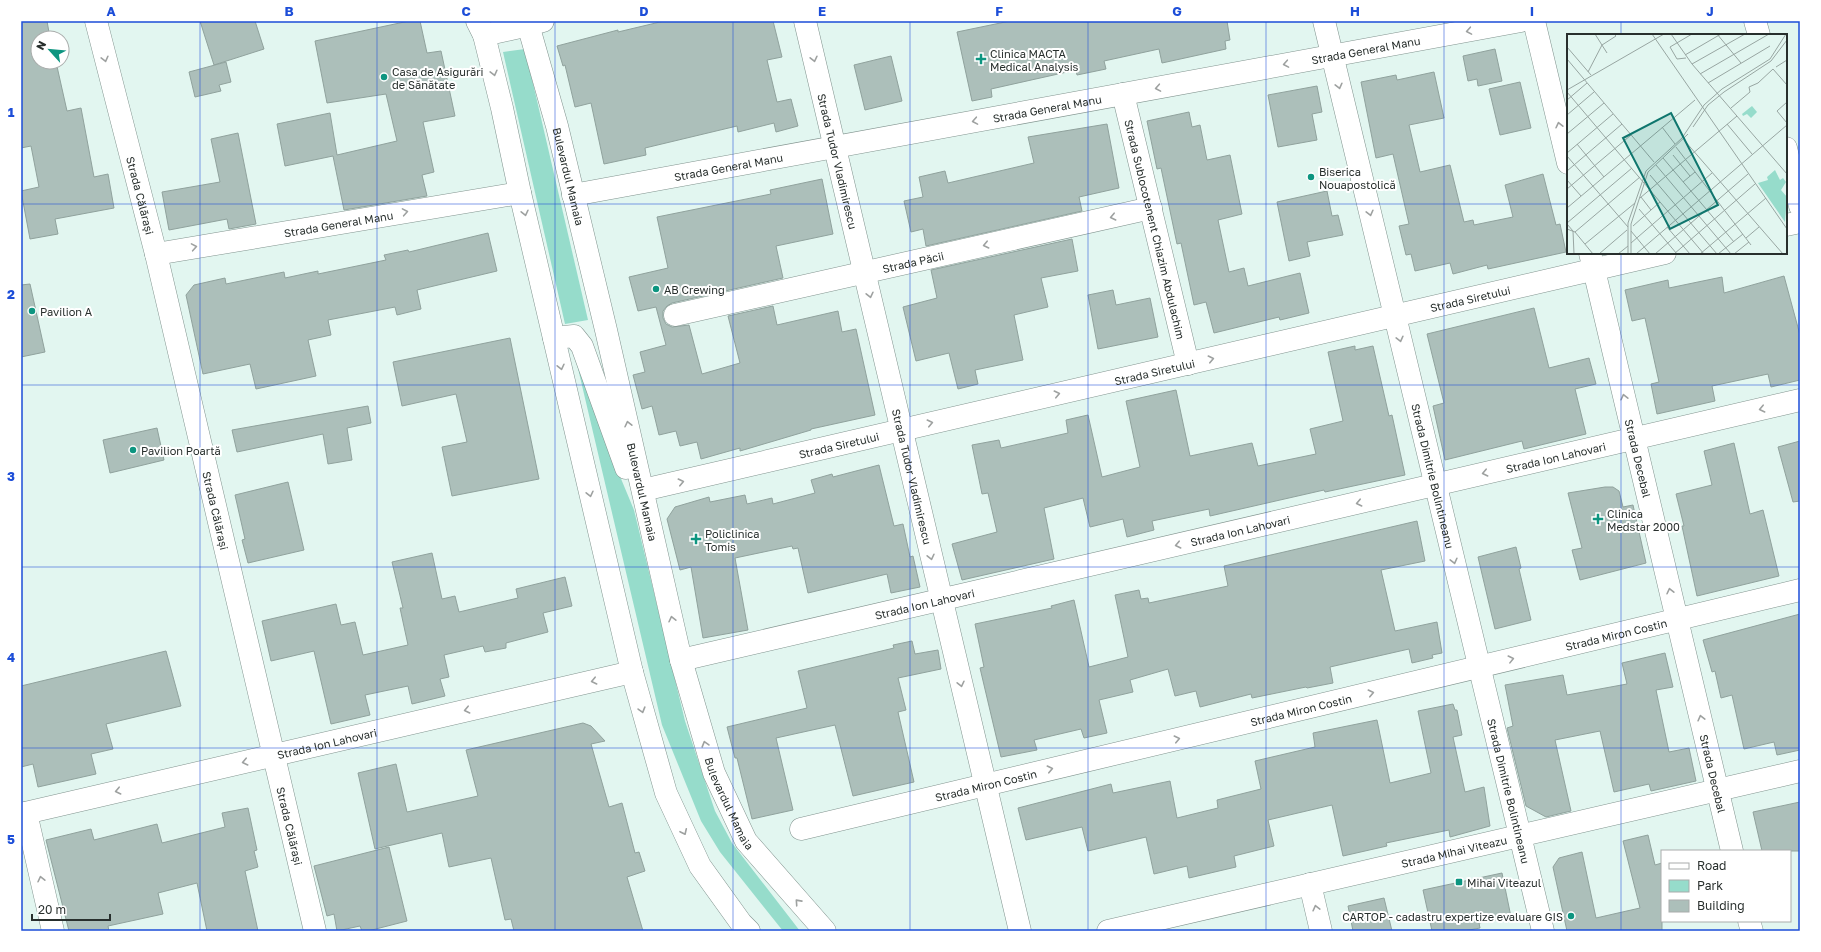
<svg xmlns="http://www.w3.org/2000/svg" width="1821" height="952" font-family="'Golos Text',sans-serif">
<rect width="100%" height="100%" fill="#e2f6f0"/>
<!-- green -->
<g fill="#96dccb">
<path d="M525,49L588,320L565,324L503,52Z"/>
<path d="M572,343L602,433L634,510L685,721L715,811L732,843L800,931H783L720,852L701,821L662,725Z"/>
</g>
<!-- building -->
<g fill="#acbfba" stroke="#90a29d">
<path d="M21,21H47L50,38H38V62H56L67,111L81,108L94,177L108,174L114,208L55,219L58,234L30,239L21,191L39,187L31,146L21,148Z"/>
<path d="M200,21H255L264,49L214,65Z"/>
<path d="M409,21H420L427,53L441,51L455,116L423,122L434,172L422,175L427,196L344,210L333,156L285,166L277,124L330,113L337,155L397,141L386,94L327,103L315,41Z"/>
<path d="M664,21H773L782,57L767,60L777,102L791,99L798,126L776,132L774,123L738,132L737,126L645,148L646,155L604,164L591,103L575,107L565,65L563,66L557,46L618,30V32Z"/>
<path d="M1010,21H1227L1230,40L1225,41L1226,49L1162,63L1159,49L1104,61L1106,69L1077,75L1076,70L991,89L992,97L972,101L957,32Z"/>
<path d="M1495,49L1502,81L1478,86L1477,79L1468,81L1463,56Z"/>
<path d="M891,56L902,101L865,110L854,65Z"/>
<path d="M226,62L231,82L219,85L221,91L195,97L189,72Z"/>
<path d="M1434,72L1444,118L1409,125L1420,172L1450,165L1464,222L1473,220L1474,225L1513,217L1505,185L1543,174L1556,225L1560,224L1566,252L1488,269L1487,265L1453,274L1450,263L1415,271L1411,254L1406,255L1399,226L1409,224L1393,154L1376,158L1361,82L1396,75L1397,80Z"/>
<path d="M1520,82L1531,128L1500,135L1489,89Z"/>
<path d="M1317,86L1322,112L1312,114L1317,140L1278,147L1268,95Z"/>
<path d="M1189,112L1192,127L1200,125L1207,160L1230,155L1242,214L1218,220L1229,272L1244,268L1248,286L1300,273L1309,313L1280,320L1279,317L1214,333L1206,302L1194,305L1181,243L1177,244L1161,168L1157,169L1147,121Z"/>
<path d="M1107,124L1119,188L1079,197L1082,211L926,246L923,229L911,232L904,201L923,197L919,177L945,171L948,183L1034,163L1028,137Z"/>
<path d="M238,133L256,224L229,229L227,219L169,230L162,192L220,182L211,139Z"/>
<path d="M822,179L833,234L776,246L783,278L672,303L667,306L663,311V318L666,324L672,327L689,325L702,374L740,363L728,316L773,306L777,325L838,311L842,332L856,329L875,415L811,429V430L740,451V448L701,459L697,442L680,446L676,431L659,435L652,406L642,409L633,375L645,372L640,352L666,345L656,307L638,311L629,277L668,268L657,217L771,194L770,190Z"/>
<path d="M1327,191L1332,216L1338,215L1343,235L1307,242L1310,256L1289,261L1277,202Z"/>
<path d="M488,233L497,271L417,290L421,309L397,315L395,307L328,320L331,335L308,340L316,376L256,389L250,364L203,374L186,295L194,285L225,278L226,284L284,272L285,278L318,271V274L386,260L384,255L408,250L409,252Z"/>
<path d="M1072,239L1078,271L1041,278L1048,307L1014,315L1023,360L975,370L978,384L958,389L949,353L916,361L903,307L937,298L931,270Z"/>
<path d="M1784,276L1800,335V380L1771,387L1768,374L1712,386L1715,401L1657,414L1651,384L1659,382L1645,318L1632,321L1625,290L1668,280L1669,288L1722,277L1724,293Z"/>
<path d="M30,284L45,352L21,357V285Z"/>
<path d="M1113,290L1116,305L1150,298L1158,337L1098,349L1088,295Z"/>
<path d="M1534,308L1549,368L1589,358L1596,384L1575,389L1586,434L1524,449L1522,441L1445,460L1433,406L1444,403L1427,334Z"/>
<path d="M510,338L539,479L452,496L442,447L467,442L456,394L402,406L393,362Z"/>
<path d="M1355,346V350L1373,346L1389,416L1392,415L1405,475L1325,492L1324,490L1210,516L1209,509L1152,521L1154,530L1127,537L1123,519L1090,527L1083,498L1044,508L1054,559L962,580L952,544L997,532L988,493L982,494L972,445L999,440L1001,448L1068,433L1066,420L1088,415L1102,477L1140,467L1126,401L1176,390L1190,456L1252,443L1258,466L1316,454L1310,429L1343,421L1328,352Z"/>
<path d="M368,406L371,423L347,428L352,460L328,464L323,434L237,452L232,430Z"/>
<path d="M157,428L164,460L110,473L103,440Z"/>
<path d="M1800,441V501L1793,502L1778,447Z"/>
<path d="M1734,443L1750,514L1763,510L1779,576L1697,596L1682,526H1684L1676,494L1712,485L1704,451Z"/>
<path d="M879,465L894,526L903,524L910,557L913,556L920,587L891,593L887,574L808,593L798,548L793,549L792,546L735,558L748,630L703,638L691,567L680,570L667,519L675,507L709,497L710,502L745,495L747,504L772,498L773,504L815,493L811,480L832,474L833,477Z"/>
<path d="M288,482L304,550L248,563L242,540L245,539L235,495Z"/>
<path d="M1605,487H1613L1619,491L1623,507L1633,505L1646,563L1580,580L1572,550L1582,548L1568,493Z"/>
<path d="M1417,521L1425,561L1381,570L1395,631L1437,622L1442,653L1432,655L1433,658L1412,663L1409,649L1330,667L1333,683L1307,688L1306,687L1252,698L1251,694L1200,707L1196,691L1175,696L1168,669L1130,680L1133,692L1099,700L1107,733L1084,738L1081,729L1034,740L1037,750L1001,757L980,668L984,667L975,624L1052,608L1051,606L1074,600L1089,667L1128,657L1115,595L1139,590L1141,599L1148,598L1149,603L1228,586L1224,566Z"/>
<path d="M1516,547L1521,568L1519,569L1531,620L1495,629L1478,557Z"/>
<path d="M432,553L442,599L455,596L459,612L518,598L516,589L565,577L572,606L543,613L548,632L506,643V648L485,652L483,646L444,655L449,677L440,679L445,696L412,704L408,686L365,695L370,715L331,724L314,651L271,661L262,621L336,604L341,625L355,622L363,655L408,645L400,608H403L392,562Z"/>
<path d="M1800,614V750L1777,755L1774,742L1744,749L1732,695L1721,698L1715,671L1712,672L1703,640Z"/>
<path d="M912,641L915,654L938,650L941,669L898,678L906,710L898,712L914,782L853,796L835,725L776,738L793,810L752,819L737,758H735L727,727L807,708L798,671L894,648L893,645Z"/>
<path d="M166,651L181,706L106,724L113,749L91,754L96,774L38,787L33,764L21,767V686Z"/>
<path d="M1665,653L1673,687L1656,690L1669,752L1689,748L1696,781L1651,791L1649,784L1614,792L1600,731L1555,740L1571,811L1546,817L1526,806L1507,728L1513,726L1505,685L1563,675L1567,695L1627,684L1622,663Z"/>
<path d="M1453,704L1455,710H1457L1462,735L1453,737L1465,792L1484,787L1490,826L1450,837L1449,830L1386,843L1387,846L1343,856L1332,805L1268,820L1274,846L1234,856L1236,867L1189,878L1187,866L1154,874L1146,837L1088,851L1082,827L1026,840L1018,808L1111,784L1113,793L1170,781L1177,818L1218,808L1217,800L1261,789L1255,761L1315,747L1313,733L1377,720L1390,783L1431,773L1418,711Z"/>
<path d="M583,723L591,726L605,741L591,744L609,807L622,803L635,853L639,852L645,871L627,877L643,931H514L511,919L505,920L491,858L449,867L442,833L375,849L358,773L396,764L407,812L478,796L466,750Z"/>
<path d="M1800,802V851H1762L1753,812Z"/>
<path d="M248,808L257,850L254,851L258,867L245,871L258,931H207L197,883L158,893L163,914L108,926L109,931H69L46,840L91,829L94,840L157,824L162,843L225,827L222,813Z"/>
<path d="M1648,835L1655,865L1662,863V931H1567L1553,867L1559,858L1582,852L1596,918L1640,908L1623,841Z"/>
<path d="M389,847L407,921L368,931H362L360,926L337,931L334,914L327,916L314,866Z"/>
<path d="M1502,873L1511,917L1479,923L1480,928L1464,931H1432L1423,890Z"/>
<path d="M1384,898L1392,931H1353L1348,906Z"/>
</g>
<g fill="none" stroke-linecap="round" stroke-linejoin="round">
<!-- minor casing -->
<g stroke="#82948f" stroke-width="23">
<g id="minor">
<path id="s1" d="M96,21L156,254L315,931"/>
<path id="s2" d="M805,21L1020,931"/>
<path id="s3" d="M1324,21L1543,931"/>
<path d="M1534,21L1568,163"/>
<path d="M1755,21L1759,35"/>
<path d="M529,25L543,21"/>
<path id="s4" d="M1123,94L1188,364"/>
<path d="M1786,148L1800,206"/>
<path id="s5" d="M573,195L1521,21"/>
<path d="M1786,225L1800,222"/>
<path id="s6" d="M1590,253L1732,851"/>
<path id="s7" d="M156,254L520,193"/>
<path id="s8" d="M675,315L1151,208"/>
<path id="s9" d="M643,490L1665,253"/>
<path id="s10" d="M681,660L1800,400"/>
<path d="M26,813L53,931"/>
<path id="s11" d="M21,814L632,672"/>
<path id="s12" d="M801,829L1800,590"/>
<path d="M1310,884L1321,931"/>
<path d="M1749,921L1752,931"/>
<path id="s13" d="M1108,931L1800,771"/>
</g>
</g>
<!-- major casing -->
<g stroke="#82948f" stroke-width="23">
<g id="major">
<path d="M477,21L484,35L502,108L520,193L632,672L666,793L700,866L741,923L749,931"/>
<path id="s14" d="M527,21L557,126L606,330L681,660L714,773L746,841L825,931"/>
<path d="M484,35L529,25"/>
<path d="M554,338L574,336L582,346L626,468"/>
</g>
</g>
<!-- minor -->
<use href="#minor" stroke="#fff" stroke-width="22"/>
<!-- major -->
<use href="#major" stroke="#fff" stroke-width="22"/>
</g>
<!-- one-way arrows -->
<defs><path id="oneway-chevron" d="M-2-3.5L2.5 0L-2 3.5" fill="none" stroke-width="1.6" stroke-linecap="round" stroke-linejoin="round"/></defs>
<g stroke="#9ea1a0">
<use href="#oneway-chevron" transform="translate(1469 31) rotate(170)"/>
<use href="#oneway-chevron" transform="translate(105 59) rotate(76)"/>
<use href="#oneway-chevron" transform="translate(814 59) rotate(77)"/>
<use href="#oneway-chevron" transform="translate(1286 64) rotate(170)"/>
<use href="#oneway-chevron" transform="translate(494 73) rotate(76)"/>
<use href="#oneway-chevron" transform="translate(1339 86) rotate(76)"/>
<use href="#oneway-chevron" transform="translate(1158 88) rotate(170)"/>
<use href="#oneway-chevron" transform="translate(975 121) rotate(170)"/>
<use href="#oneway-chevron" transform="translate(1559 125) rotate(-103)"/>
<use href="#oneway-chevron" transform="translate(405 212) rotate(-10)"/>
<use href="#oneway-chevron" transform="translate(525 213) rotate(77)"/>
<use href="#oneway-chevron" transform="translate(1370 213) rotate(76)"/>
<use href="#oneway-chevron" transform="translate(1113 217) rotate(167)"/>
<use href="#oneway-chevron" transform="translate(986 245) rotate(167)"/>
<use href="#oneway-chevron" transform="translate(194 247) rotate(-10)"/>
<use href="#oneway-chevron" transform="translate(870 295) rotate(77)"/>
<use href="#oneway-chevron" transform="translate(1400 339) rotate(76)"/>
<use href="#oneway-chevron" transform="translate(1211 359) rotate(-13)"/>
<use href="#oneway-chevron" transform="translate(561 367) rotate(77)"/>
<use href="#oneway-chevron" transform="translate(1057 394) rotate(-13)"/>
<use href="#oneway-chevron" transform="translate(1624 397) rotate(-103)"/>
<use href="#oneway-chevron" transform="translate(1762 409) rotate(167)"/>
<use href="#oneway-chevron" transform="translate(930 423) rotate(-13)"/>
<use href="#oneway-chevron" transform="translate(628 424) rotate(-103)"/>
<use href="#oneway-chevron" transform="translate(1485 473) rotate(167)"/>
<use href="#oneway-chevron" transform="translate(681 482) rotate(-13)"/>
<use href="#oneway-chevron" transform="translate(590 494) rotate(77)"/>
<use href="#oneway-chevron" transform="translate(1359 503) rotate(167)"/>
<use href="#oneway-chevron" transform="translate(1178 545) rotate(167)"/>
<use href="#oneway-chevron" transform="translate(931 557) rotate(77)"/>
<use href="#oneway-chevron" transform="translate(1454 561) rotate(76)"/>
<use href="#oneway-chevron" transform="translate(1670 591) rotate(-103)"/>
<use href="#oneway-chevron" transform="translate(672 619) rotate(-103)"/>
<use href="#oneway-chevron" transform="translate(1511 659) rotate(-14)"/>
<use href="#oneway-chevron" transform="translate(594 681) rotate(167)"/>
<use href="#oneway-chevron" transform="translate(961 684) rotate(77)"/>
<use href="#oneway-chevron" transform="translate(1371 693) rotate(-13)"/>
<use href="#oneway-chevron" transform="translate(467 710) rotate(167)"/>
<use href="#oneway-chevron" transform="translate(642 710) rotate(74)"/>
<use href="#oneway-chevron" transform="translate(1701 718) rotate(-104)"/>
<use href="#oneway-chevron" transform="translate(1177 739) rotate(-13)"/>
<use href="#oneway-chevron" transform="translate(705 744) rotate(-106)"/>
<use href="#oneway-chevron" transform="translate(245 762) rotate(167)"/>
<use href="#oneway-chevron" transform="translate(1050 769) rotate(-13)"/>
<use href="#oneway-chevron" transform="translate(118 791) rotate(167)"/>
<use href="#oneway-chevron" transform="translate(684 832) rotate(65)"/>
<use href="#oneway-chevron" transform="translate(41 879) rotate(-103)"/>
<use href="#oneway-chevron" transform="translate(798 902) rotate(-132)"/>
<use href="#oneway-chevron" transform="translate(1316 908) rotate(-104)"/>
</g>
<!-- grid -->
<path fill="none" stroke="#1d4ed8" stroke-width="1" stroke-opacity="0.55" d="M200,21V931M377,21V931M555,21V931M733,21V931M910,21V931M1088,21V931M1266,21V931M1444,21V931M1621,21V35M21,204H1568M1786,204H1800M1621,253V931M21,385H1800M21,567H1800M21,748H1800"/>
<!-- markers -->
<g fill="#0d9580" stroke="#fff" stroke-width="1.5">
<path d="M979 53h4v4h4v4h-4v4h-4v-4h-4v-4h4z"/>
<circle cx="384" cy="77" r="4"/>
<circle cx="1311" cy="177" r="4"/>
<circle cx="656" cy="289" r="4"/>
<circle cx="32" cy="311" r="4"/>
<circle cx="133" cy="450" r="4"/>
<path d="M1596 513h4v4h4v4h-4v4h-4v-4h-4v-4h4z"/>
<path d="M694 533h4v4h4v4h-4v4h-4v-4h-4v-4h4z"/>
<rect x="1455" y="878" width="8" height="8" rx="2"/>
<circle cx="1571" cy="916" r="4"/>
</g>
<g text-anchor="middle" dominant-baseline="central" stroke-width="4" stroke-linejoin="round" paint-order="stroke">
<!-- street labels -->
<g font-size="11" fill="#282f2d" stroke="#fff">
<text stroke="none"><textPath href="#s5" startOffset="806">Strada General Manu</textPath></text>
<text stroke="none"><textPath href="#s5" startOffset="482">Strada General Manu</textPath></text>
<text stroke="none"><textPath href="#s2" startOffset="144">Strada Tudor Vladimirescu</textPath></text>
<text stroke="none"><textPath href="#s5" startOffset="158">Strada General Manu</textPath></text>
<text stroke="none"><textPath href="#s14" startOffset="161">Bulevardul Mamaia</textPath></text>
<text stroke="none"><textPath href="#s1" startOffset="180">Strada Călărași</textPath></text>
<text stroke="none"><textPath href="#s7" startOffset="185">Strada General Manu</textPath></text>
<text stroke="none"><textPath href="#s4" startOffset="139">Strada Sublocotenent Chiazim Abdulachim</textPath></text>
<text stroke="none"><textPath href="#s8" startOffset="244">Strada Păcii</textPath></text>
<text stroke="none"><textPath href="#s9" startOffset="849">Strada Siretului</textPath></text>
<text stroke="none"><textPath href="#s9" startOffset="525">Strada Siretului</textPath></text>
<text stroke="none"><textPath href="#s9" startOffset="201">Strada Siretului</textPath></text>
<text stroke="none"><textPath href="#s10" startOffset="898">Strada Ion Lahovari</textPath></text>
<text stroke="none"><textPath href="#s6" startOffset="211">Strada Decebal</textPath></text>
<text stroke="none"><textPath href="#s2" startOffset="468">Strada Tudor Vladimirescu</textPath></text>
<text stroke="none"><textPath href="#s3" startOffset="468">Strada Dimitrie Bolintineanu</textPath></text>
<text stroke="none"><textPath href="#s14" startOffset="485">Bulevardul Mamaia</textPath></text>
<text stroke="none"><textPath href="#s1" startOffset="504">Strada Călărași</textPath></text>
<text stroke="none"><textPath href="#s10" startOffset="574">Strada Ion Lahovari</textPath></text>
<text stroke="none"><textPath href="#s10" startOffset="250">Strada Ion Lahovari</textPath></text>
<text stroke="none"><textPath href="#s12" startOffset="838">Strada Miron Costin</textPath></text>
<text stroke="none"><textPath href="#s12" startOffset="514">Strada Miron Costin</textPath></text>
<text stroke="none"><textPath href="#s11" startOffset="314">Strada Ion Lahovari</textPath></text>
<text stroke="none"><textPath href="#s6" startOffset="535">Strada Decebal</textPath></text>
<text stroke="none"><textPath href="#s12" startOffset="190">Strada Miron Costin</textPath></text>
<text stroke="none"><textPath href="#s3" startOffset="792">Strada Dimitrie Bolintineanu</textPath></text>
<text stroke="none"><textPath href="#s14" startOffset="809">Bulevardul Mamaia</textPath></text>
<text stroke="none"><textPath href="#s1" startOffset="828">Strada Călărași</textPath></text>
<text stroke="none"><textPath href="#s13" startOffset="355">Strada Mihai Viteazu</textPath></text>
</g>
<!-- poi labels -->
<g font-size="11" fill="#282f2d" stroke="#fff" text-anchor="start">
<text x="990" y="53">Clinica MACTA<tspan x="990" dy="13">Medical Analysis</tspan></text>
<text x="392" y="71">Casa de Asigurări<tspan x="392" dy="13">de Sănătate</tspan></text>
<text x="1319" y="171">Biserica<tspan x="1319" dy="13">Nouapostolică</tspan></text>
<text x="664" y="289">AB Crewing</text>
<text x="40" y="311">Pavilion A</text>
<text x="141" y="450">Pavilion Poartă</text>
<text x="1607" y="513">Clinica<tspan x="1607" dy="13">Medstar 2000</tspan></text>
<text x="705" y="533">Policlinica<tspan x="705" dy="13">Tomis</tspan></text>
<text x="1467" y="882">Mihai Viteazul</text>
<text x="1563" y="916" text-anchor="end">CARTOP - cadastru expertize evaluare GIS</text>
</g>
</g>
<!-- overview -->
<g transform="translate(1567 34)">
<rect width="220" height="220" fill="#e2f6f0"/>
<path d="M185,72L190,78L184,84L180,80L176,82L175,80ZM208,136L213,146L216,144L219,148L214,156L220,163L218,188L191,149L201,146L200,143Z" fill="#96dccb"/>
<path fill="none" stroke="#98a6a2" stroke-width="1" d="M28,0L40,19M85,0L220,195M104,0L125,30L220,140M150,0L174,29M35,11L49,2L47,0M0,13L24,41M118,21L154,0M119,24L110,25L103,13L125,0M0,25L87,128M125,30L178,0M209,33L220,26M21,38L35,11M133,40L202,0M141,49L203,12M0,56L97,0M0,58L137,220M0,66L20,49M220,68L210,77L220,89M164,74L183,58L182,53L191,49L206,35L220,51M0,81L27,58M160,90L185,120M95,93L108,110M126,93L141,71L157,58L204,27L220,6M0,100L37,69M117,106L216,220M10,110L37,143M109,113L184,211M0,119L46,80M106,121L123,142M0,122L61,193M96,124L167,208M89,131L164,220M0,137L55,90M83,141L150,220M0,146L14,162M116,148L128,138M0,155L64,101M74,163L84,176M73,164L170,82M0,174L128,66M72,175L110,220M0,189L65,134M0,190L6,197L7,220M66,192L93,168M100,193L123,220M0,195L8,198L26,220M64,197L83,220M8,198L73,143M179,204L192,193M64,209L145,139M18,210L68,169M32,220L60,196M51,220L61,212M61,220V189L79,137L115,104L137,71L155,55L203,25L219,0M64,220V190L81,138L121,100M69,220L220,91M88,220L181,140M107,220L188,150M133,220L199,164M151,220L176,200M167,220L182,208"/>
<path fill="#0f766e" fill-opacity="0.15" stroke="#0f766e" stroke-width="2" d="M104,79L151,171L103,195L56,104Z"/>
<rect width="220" height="220" fill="none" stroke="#282f2d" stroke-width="2"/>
</g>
<!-- border -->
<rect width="1821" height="952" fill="none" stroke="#ffffff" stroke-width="44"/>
<!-- legend -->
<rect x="1661" y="850" width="130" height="72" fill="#ffffff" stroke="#a9acab"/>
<rect x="1669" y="863" width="20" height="6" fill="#ffffff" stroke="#a9acab"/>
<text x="1697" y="870" font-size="12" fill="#282f2d">Road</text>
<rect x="1669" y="880" width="20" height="12" fill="#96dccb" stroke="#a9acab"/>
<text x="1697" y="890" font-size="12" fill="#282f2d">Park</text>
<rect x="1669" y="900" width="20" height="12" fill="#acbfba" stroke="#a9acab"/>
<text x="1697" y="910" font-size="12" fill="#282f2d">Building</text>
<!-- north arrow -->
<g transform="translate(50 50) rotate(297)"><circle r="19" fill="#ffffff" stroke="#a9acab"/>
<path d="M0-3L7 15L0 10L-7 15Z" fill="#0d9580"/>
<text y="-6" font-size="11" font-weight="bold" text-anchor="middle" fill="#282f2d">N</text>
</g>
<!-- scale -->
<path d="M32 914v6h78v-6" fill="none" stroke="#282f2d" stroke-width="2"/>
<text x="38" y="914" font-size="12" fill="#282f2d" stroke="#ffffff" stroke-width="3" paint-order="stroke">20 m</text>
<rect x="22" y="22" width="1777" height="908" fill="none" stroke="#1d4ed8" stroke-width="1.5"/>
<g font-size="13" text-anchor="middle" font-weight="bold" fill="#1d4ed8">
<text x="111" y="16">A</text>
<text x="289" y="16">B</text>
<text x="466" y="16">C</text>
<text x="644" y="16">D</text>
<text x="822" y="16">E</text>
<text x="999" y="16">F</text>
<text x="1177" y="16">G</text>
<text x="1355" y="16">H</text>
<text x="1532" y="16">I</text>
<text x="1710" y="16">J</text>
<text x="11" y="117">1</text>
<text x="11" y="299">2</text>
<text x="11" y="481">3</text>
<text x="11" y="662">4</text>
<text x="11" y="844">5</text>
</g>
</svg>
